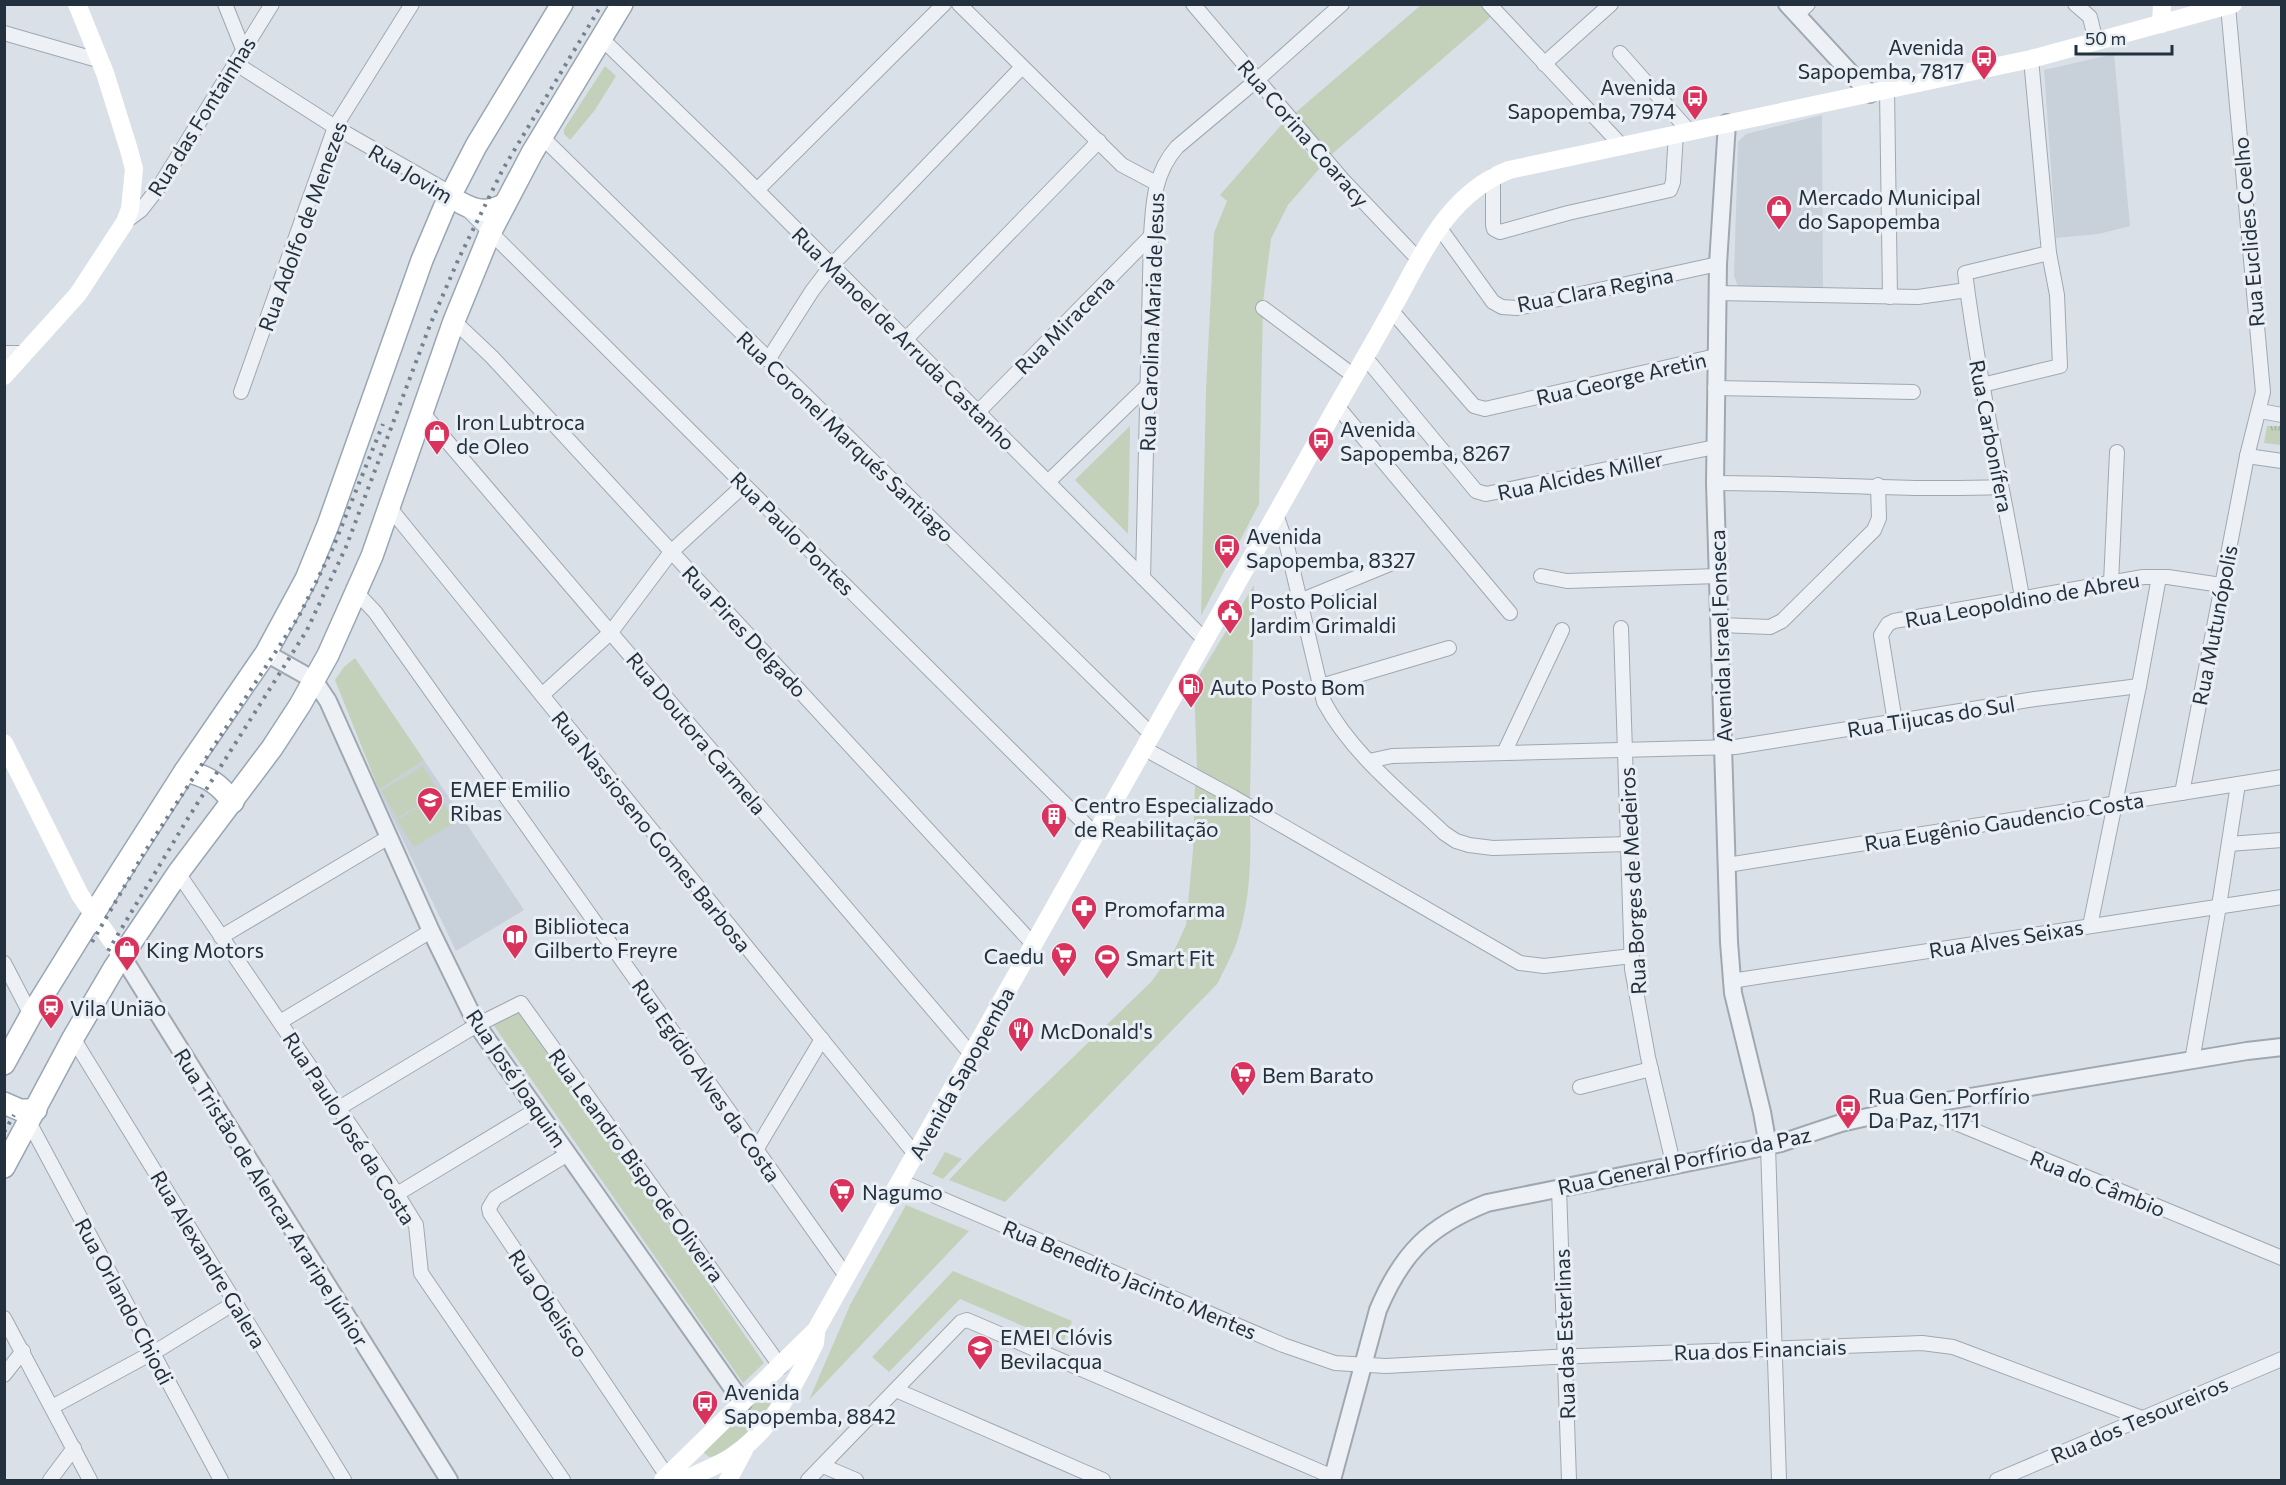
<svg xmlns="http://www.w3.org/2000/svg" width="2286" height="1485" font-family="Commissioner,sans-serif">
<defs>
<pattern id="grass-tufts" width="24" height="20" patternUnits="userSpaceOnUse" patternTransform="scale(1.5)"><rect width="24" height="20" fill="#c3d1bb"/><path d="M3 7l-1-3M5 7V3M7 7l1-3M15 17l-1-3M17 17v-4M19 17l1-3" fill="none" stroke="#a7b4a2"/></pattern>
</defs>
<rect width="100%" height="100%" fill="#dae0e7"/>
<!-- built -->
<g fill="#c8d0d9">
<path d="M2114,54L2130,226L2099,234L2056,238L2044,70Z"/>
<path d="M1822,115L1823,289L1738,286L1734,276L1738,142L1746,134Z"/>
<path d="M424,760L524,910L456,951L379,790Z"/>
</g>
<!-- grass -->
<path fill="url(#grass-tufts)" d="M2267,426H2281V445L2264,443Z"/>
<!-- green -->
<g fill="#c3d1bb">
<path d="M1421,5H1481L1492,16L1331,155L1295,113Z"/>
<path d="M605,66L616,76L595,110L570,140L564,134V129Z"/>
<path d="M1283,123L1320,168L1288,205L1271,239L1263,302L1259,504L1201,616L1206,389L1214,233L1227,201L1220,195Z"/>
<path d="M1130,426V436L1128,534L1075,480Z"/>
<path d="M1254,585L1250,799L1197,770L1194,684Z"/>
<path d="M355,658L424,760L379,790L335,680L344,667Z"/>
<path d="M423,766L439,793L397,818L381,791Z"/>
<path d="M1195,783L1250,814C1251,855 1251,895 1239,935C1235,951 1225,967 1218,983L1005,1202L949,1180L981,1146L1151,982L1175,949L1186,925L1193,850Z"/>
<path d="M439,795L455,822L414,847L397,820Z"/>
<path d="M513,1008L521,1011L764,1363L743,1383L492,1023Z"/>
<path d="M945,1152L962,1159L943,1179L932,1174Z"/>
<path d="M906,1205L969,1231L809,1400L851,1303Z"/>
<path d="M953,1271L1072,1321L1063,1343L960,1299L889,1372L872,1357Z"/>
<path d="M772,1385L777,1388L779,1397C764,1416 734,1456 709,1457L704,1453L708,1442Z"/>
</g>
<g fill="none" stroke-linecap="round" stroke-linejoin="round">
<!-- minor casing -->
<g stroke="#9fa8b1" stroke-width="16">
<g id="minor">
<path d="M225,4L243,49"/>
<path d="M959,4L1122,165L1156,183"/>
<path d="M1193,4L1342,179L1418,259"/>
<path d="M1489,4L1621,145"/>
<path d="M2075,4L2090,17L2096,42"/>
<path d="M1797,15L1808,4"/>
<path d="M4,33L101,61"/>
<path d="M601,38L729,162L1205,640"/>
<path d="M1620,53L1689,131"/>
<path d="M235,63L335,127L452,194L1095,834"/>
<path d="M1544,64L1611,4"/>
<path d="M1887,90L1890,297"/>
<path d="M541,136L1151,734"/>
<path d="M1493,176V225L1494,229L1500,232L1568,213L1670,190L1673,182L1676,133"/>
<path d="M757,190L944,4"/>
<path d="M125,222L141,210L159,187L272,4"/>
<path d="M1439,227L1493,302L1502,307L1517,308L1718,264"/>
<path d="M1717,293L1918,297L1967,290"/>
<path d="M1263,308L1354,376"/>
<path d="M1391,310L1474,406L1485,409L1716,356"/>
<path d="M454,321L492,357L1033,944"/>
<path d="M905,340L1099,141"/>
<path d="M4,353H26"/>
<path d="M1365,357L1476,491L1486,494L1715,447"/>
<path d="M768,360L812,291L831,266L1022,67"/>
<path d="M1982,385L2060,366L2057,295L2049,253"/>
<path d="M1715,388L1913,392"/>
<path d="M241,392L335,127L412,4"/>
<path d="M1337,406L1510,613"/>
<path d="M2260,411L2282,415"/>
<path d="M422,412L971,1054"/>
<path d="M978,412L1151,236"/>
<path d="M2247,456L2282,461"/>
<path d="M1048,482L1148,385"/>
<path d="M1715,483C1810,483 1906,491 2001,487"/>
<path d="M389,507L915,1154"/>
<path d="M1276,514L1287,546L1324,702C1352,754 1402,793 1444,833L1456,841L1469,845L1493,848L1629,844"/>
<path d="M1541,576L1567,581L1718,576"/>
<path d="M1143,578L1151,236C1153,203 1154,173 1177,147L1258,79L1342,4"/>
<path d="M2111,583L2117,452"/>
<path d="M357,593L375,612L846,1276"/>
<path d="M2022,597C2003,489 1979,382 1965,273L2049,253L2031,59"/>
<path d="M1300,601L1392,563"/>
<path d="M1720,625L1770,627L1782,621L1874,530L1879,518L1878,485"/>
<path d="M1621,628L1632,969L1648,1057L1674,1167"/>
<path d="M1321,686L1449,648"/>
<path d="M542,695L611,632L671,552L744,485"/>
<path d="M1895,722L1881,635L1888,624L1894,621L2143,577H2168L2221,585"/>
<path d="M1143,748L1233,797L1520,963L1544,966L1632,956"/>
<path d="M1504,753L1562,630"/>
<path d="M1369,761L1392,756L1735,747L2035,699L2139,686"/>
<path d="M2182,793L2247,456L2263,392L2228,6"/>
<path d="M2229,844L2282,840"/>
<path d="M1727,865L2282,777"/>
<path d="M178,873L397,1194L416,1225L421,1273L563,1480"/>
<path d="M2090,926L2139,686L2159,577"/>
<path d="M221,937L389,837"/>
<path d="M4,963L31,1015"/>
<path d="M1731,981L2282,897"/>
<path d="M280,1022L431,931"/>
<path d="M73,1038L344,1480"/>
<path d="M2192,1061L2219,906L2238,784"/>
<path d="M1580,1087L1651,1069"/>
<path d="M1915,1106L2282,1258"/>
<path d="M339,1108L477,1025L521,1003L781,1367"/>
<path d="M29,1122L221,1480"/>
<path d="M1768,1146L1779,1480"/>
<path d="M756,1150L822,1039"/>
<path d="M568,1154L495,1198L489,1208L490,1213L667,1476"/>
<path d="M900,1181L1283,1345L1335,1363L1386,1366L1553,1357L1922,1343L1953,1347L2142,1418"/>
<path d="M1559,1188L1569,1480"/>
<path d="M397,1194L536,1110"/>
<path d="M4,1318L90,1480"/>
<path d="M4,1375L23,1351"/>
<path d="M896,1390L1103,1480"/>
<path d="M52,1407L163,1347L236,1302"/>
<path d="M823,1466L856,1480"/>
<path d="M50,1480L74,1448"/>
<path d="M808,1480L961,1322L967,1320L1333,1477"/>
<path d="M1997,1480L2282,1359"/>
</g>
</g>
<!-- tertiary casing -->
<g stroke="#9fa8b1" stroke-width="20">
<g id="tertiary">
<path d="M1787,4L1870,94"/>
<path d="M1727,123L1718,264L1715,483L1729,942L1733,993L1762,1112L1768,1146"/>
<path d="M266,653L314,680L328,701L431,931L477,1025L743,1403"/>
<path d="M122,956L449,1480"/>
<path d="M1332,1480L1378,1310C1402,1253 1429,1226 1487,1203L1726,1155L1781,1143L1841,1123L1916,1106L2247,1051L2282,1047"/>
</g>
</g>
<!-- primary casing -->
<g stroke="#99a6b3" stroke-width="24">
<g id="primary">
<path d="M461,203C478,212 488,213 505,204"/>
<path d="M185,771C208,776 219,784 233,802"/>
<path d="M4,1064L31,1015L93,915L185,771L266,653L306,579L328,525L422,260L444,208L476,146L562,4"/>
<path d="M4,1103L20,1110H36"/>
<path d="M4,1167L73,1038L114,968L178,873L272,748L300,705L328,655L372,556L454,321L490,233L532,153L622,4"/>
</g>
</g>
<!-- minor -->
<use href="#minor" stroke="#edf1f5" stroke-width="14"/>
<!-- tertiary -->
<use href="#tertiary" stroke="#edf1f5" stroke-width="16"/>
<!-- secondary -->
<g stroke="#fff" stroke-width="18">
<path d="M2161,24L2162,4"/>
<path d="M4,376L78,294L125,222L130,209L134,169L129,150L105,73L77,4"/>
<path d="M4,743L80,895L122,956"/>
<path d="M663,1480L816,1330L1337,406C1357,371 1377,337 1396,302C1425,249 1450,193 1509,170L2031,59L2233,4"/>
<path d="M685,1480C701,1471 719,1466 734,1455C773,1428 795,1384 815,1343L816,1334"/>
<path d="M728,1480L744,1450"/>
</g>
<!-- primary -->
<use href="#primary" stroke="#fff" stroke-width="21"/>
<!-- rail -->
<g stroke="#738191" stroke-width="4" stroke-dasharray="3 6" stroke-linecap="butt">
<path d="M92,942L144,853L299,616L332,550L383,424"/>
<path d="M108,951L185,823L307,630L346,547L430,325L459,258L503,169L602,4"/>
<path d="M4,1132L14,1115"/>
</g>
</g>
<!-- icons -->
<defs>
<g id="bus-pin" transform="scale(1.35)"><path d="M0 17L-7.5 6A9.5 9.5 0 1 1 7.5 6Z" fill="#d9325d" stroke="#e9eff4"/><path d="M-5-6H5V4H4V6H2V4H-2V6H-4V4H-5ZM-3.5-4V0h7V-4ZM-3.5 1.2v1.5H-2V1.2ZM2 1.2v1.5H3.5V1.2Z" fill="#fff"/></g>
<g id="shop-pin" transform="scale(1.35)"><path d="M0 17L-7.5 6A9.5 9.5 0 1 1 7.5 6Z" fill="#d9325d" stroke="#e9eff4"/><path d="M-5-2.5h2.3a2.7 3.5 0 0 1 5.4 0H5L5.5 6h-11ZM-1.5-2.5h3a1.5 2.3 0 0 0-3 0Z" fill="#fff"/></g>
<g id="civic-pin" transform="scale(1.35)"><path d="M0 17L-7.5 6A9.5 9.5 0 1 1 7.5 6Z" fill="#d9325d" stroke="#e9eff4"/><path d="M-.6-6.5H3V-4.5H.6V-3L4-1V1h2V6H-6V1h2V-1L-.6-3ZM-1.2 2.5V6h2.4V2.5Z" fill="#fff"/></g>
<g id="fuel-pin" transform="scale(1.35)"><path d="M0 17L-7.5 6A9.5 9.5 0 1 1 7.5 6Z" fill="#d9325d" stroke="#e9eff4"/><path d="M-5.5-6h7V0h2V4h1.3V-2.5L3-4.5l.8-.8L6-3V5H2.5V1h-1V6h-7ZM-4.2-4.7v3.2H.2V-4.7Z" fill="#fff"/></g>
<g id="school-pin" transform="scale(1.35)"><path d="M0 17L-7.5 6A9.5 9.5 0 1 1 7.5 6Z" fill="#d9325d" stroke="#e9eff4"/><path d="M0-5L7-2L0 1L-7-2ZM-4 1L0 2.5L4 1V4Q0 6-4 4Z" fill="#fff"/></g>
<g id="building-pin" transform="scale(1.35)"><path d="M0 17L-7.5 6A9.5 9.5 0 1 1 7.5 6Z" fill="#d9325d" stroke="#e9eff4"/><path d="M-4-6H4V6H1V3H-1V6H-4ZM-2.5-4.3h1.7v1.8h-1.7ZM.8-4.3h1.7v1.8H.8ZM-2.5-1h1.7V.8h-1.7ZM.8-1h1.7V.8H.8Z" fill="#fff"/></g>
<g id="pharmacy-pin" transform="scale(1.35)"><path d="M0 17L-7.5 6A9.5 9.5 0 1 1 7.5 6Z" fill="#d9325d" stroke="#e9eff4"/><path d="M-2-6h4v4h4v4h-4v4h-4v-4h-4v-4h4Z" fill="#fff"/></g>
<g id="library-pin" transform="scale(1.35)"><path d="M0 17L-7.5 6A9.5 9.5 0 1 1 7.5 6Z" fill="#d9325d" stroke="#e9eff4"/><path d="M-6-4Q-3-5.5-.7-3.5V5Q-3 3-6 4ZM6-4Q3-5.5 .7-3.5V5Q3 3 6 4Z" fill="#fff"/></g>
<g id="supermarket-pin" transform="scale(1.35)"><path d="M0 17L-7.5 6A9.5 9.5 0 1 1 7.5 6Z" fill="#d9325d" stroke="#e9eff4"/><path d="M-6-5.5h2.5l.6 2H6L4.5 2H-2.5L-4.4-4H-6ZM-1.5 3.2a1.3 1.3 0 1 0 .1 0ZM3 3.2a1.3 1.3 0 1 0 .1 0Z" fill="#fff"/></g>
<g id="stadium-pin" transform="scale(1.35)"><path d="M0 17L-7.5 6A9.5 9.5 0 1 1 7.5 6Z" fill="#d9325d" stroke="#e9eff4"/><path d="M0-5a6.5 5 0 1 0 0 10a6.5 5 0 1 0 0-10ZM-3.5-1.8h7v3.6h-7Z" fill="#fff"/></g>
<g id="station-pin" transform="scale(1.35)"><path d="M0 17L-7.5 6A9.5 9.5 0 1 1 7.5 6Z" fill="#d9325d" stroke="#e9eff4"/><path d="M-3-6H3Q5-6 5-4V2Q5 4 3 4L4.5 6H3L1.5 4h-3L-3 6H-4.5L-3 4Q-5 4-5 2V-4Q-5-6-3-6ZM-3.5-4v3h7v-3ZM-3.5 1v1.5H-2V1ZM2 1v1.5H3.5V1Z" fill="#fff"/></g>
<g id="restaurant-pin" transform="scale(1.35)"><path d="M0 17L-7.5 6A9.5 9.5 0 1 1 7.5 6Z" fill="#d9325d" stroke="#e9eff4"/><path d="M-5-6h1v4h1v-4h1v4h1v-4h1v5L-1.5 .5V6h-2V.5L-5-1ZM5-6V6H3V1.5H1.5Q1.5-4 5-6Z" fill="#fff"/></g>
</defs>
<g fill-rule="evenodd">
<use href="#bus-pin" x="1984" y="58"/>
<use href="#bus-pin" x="1695" y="98"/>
<use href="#shop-pin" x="1779" y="208"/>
<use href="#shop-pin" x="437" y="433"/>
<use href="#bus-pin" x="1321" y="440"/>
<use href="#bus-pin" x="1227" y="547"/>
<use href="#civic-pin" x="1230" y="612"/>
<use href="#fuel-pin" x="1191" y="686"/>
<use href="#school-pin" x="430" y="800"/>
<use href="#building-pin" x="1054" y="816"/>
<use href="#pharmacy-pin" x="1084" y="908"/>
<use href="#library-pin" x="515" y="937"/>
<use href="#shop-pin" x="127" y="949"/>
<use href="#supermarket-pin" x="1064" y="955"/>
<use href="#stadium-pin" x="1107" y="957"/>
<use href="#station-pin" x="51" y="1007"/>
<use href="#restaurant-pin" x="1021" y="1030"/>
<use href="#supermarket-pin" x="1243" y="1074"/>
<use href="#bus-pin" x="1848" y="1107"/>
<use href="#supermarket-pin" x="842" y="1191"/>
<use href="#school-pin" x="980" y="1348"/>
<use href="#bus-pin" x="705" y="1403"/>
</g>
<g text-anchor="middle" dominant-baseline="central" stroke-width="6" stroke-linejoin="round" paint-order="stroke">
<!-- poi labels -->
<g font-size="21" fill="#23303d" stroke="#e9eff4" text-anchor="start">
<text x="1964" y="46" text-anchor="end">Avenida<tspan x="1964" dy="24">Sapopemba, 7817</tspan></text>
<text x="1676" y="86" text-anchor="end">Avenida<tspan x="1676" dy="24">Sapopemba, 7974</tspan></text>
<text x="1798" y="196">Mercado Municipal<tspan x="1798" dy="24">do Sapopemba</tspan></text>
<text x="456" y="421">Iron Lubtroca<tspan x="456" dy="24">de Oleo</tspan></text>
<text x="1340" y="428">Avenida<tspan x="1340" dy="24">Sapopemba, 8267</tspan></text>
<text x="1246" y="535">Avenida<tspan x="1246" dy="24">Sapopemba, 8327</tspan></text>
<text x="1250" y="600">Posto Policial<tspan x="1250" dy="24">Jardim Grimaldi</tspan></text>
<text x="1210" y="686">Auto Posto Bom</text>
<text x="450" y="788">EMEF Emilio<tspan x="450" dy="24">Ribas</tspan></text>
<text x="1074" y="804">Centro Especializado<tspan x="1074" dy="24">de Reabilitação</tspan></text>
<text x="1104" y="908">Promofarma</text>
<text x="534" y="925">Biblioteca<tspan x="534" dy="24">Gilberto Freyre</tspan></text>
<text x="146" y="949">King Motors</text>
<text x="1044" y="955" text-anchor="end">Caedu</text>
<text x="1126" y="957">Smart Fit</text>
<text x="70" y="1007">Vila União</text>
<text x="1040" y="1030">McDonald's</text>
<text x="1262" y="1074">Bem Barato</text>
<text x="1868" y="1095">Rua Gen. Porfírio<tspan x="1868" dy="24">Da Paz, 1171</tspan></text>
<text x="862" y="1191">Nagumo</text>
<text x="1000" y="1336">EMEI Clóvis<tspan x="1000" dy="24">Bevilacqua</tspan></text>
<text x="724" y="1391">Avenida<tspan x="724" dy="24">Sapopemba, 8842</tspan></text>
</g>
<!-- street labels -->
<g font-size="21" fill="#23303d" stroke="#e9eff4">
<text transform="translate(201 116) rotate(-58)">Rua das Fontainhas</text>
<text transform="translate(1304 133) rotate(49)">Rua Corina Coaracy</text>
<text transform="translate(411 173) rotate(31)">Rua Jovim</text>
<text transform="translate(302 226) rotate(-70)">Rua Adolfo de Menezes</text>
<text transform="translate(2248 232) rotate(-95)">Rua Euclides Coelho</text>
<text transform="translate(1595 289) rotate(-11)">Rua Clara Regina</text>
<text transform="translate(1151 322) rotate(-88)">Rua Carolina Maria de Jesus</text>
<text transform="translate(1064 324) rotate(-45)">Rua Miracena</text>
<text transform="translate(904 338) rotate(45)">Rua Manoel de Arruda Castanho</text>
<text transform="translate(1621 378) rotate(-13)">Rua George Aretin</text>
<text transform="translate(846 436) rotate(44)">Rua Coronel Marqués Santiago</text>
<text transform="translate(1992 436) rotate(79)">Rua Carbonífera</text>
<text transform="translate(1580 475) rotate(-12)">Rua Alcides Miller</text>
<text transform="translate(793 533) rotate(45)">Rua Paulo Pontes</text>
<text transform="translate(2022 599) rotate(-10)">Rua Leopoldino de Abreu</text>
<text transform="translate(2214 625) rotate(-79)">Rua Mutunópolis</text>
<text transform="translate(745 631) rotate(47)">Rua Pires Delgado</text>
<text transform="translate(1720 636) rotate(-92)">Avenida Israel Fonseca</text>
<text transform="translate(1931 716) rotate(-9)">Rua Tijucas do Sul</text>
<text transform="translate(697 733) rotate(50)">Rua Doutora Carmela</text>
<text transform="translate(2004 821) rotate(-9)">Rua Eugênio Gaudencio Costa</text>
<text transform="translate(652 831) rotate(51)">Rua Nassioseno Gomes Barbosa</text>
<text transform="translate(1632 881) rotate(-93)">Rua Borges de Medeiros</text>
<text transform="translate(2006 938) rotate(-9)">Rua Alves Seixas</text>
<text transform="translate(961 1073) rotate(-61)">Avenida Sapopemba</text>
<text transform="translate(517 1078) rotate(56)">Rua José Joaquim</text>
<text transform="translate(707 1080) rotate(55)">Rua Egídio Alves da Costa</text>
<text transform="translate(350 1128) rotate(57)">Rua Paulo José da Costa</text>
<text transform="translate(1684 1160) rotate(-12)">Rua General Porfírio da Paz</text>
<text transform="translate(637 1165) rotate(54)">Rua Leandro Bispo de Oliveira</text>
<text transform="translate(2098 1183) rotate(22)">Rua do Câmbio</text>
<text transform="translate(272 1197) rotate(58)">Rua Tristão de Alencar Araripe Júnior</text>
<text transform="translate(209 1259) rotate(59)">Rua Alexandre Galera</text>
<text transform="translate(1130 1279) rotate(23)">Rua Benedito Jacinto Mentes</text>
<text transform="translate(125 1301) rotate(62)">Rua Orlando Chiodi</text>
<text transform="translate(549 1303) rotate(56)">Rua Obelisco</text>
<text transform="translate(1564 1334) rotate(-92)">Rua das Esterlinas</text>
<text transform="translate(1760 1349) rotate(-2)">Rua dos Financiais</text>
<text transform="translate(2139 1419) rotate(-23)">Rua dos Tesoureiros</text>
</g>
</g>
<!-- border -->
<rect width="2286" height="1485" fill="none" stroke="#23303d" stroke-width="12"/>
<!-- scale -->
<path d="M2076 45v9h96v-9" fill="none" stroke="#23303d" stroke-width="3"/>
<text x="2085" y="45" font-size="18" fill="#23303d" stroke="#e9eff4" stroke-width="4.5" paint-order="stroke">50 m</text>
</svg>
